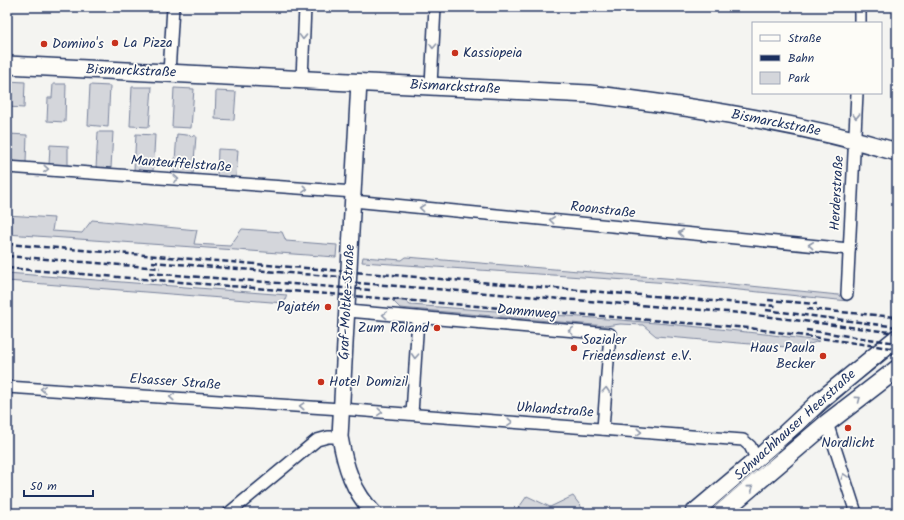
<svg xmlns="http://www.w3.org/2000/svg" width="904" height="520" font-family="Kalam,sans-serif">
<rect width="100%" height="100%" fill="#f4f4f1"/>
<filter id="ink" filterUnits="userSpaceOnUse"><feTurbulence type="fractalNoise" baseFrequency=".025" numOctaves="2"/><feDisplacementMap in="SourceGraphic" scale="8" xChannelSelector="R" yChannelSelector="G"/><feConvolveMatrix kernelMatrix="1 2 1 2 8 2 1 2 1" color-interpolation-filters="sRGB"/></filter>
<g filter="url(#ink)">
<!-- green -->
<g fill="#d4d6db" stroke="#78829c">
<path d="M8,81L25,82L24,108L7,107Z"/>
<path d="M53,84H66L65,122L47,121L48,98H52Z"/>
<path d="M90,85L110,86L108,127L88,125Z"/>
<path d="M132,87H152L149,127L130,126Z"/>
<path d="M174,88L194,89L191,128L172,127Z"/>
<path d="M216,91L236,92L234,120L215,119Z"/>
<path d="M98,132H113L111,168H96Z"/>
<path d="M9,134L27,135L26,163L7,162Z"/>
<path d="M136,134L155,135L153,171L134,170Z"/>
<path d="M177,134L196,136L193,174L174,173Z"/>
<path d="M50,145L68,146V166L49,165Z"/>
<path d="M218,149L238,150L236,177L217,176Z"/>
<path d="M7,215L54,218L52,231L82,233L92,220L197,230L194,244L230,246L242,229L282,232L286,241L337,245L336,257L7,234Z"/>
<path d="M363,257L402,260L406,257L702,281L848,296V301L670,283L362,262Z"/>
<path d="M7,273L287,295L284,303L7,281Z"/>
<path d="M392,300L405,301L410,305C547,315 684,322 819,341L798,348L656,336L643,325L620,324L606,326L400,308Z"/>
<path d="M527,496L550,507L573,496L586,513H515Z"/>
</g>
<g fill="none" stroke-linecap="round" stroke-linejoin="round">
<!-- minor casing -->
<g stroke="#1b2f5e" stroke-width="14">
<g id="minor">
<path d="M860,23V7"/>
<path d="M169,73L173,7"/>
<path d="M302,79L305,7"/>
<path d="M431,85L435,7"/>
<path d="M7,167L354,192"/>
<path d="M353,201L849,249"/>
<path d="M847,294L857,93"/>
<path d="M348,311L610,334L603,429"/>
<path d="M7,387L341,409L743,440L750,446L757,460"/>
<path d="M412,414L418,318"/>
<path d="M827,423L856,513"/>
<path d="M229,513L317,440L328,437H340"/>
</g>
</g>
<!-- secondary casing -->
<g stroke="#1b2f5e" stroke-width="18">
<path id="secondary" d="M359,82L340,437C345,466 353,492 374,513"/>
</g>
<!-- primary casing -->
<g stroke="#1b2f5e" stroke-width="20">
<g id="primary">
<path d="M7,65L589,94C693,107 796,122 897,152"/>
<path d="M694,513L757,460L821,400L897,338"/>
<path d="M721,513L827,423L897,369"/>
</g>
</g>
<!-- minor -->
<use href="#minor" stroke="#fdfcf7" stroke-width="11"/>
<!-- secondary -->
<use href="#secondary" stroke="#fdfcf7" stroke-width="15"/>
<!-- primary -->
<use href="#primary" stroke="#fdfcf7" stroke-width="17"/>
<!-- tram -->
<path stroke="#1b2f5e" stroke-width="1" d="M706,513L897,348"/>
<!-- rail -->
<g stroke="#1b2f5e" stroke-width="2.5" stroke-dasharray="6 3" stroke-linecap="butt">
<path d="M7,244L776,306"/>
<path d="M7,256L160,268"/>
<path d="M152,262L353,278"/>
<path d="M7,268L749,328L897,349"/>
<path d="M149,273L370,290"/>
<path d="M346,282L740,313L897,333"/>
<path d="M768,300L817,304"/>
<path d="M807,309L897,317"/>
<path d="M766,310L897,327"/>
<path d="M806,330L897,343"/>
</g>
</g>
<!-- one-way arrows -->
<defs><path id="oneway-chevron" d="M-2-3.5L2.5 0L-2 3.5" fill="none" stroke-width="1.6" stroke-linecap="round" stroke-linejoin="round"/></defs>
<g stroke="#8c96aa">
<use href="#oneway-chevron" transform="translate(303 37) rotate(92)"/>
<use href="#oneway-chevron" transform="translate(433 46) rotate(93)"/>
<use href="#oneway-chevron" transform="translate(856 116) rotate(92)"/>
<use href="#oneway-chevron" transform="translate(46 169) rotate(4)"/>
<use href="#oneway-chevron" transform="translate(176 179) rotate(4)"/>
<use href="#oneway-chevron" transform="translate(305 189) rotate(4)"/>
<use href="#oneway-chevron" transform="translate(422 208) rotate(-174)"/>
<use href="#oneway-chevron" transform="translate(552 220) rotate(-174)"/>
<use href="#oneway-chevron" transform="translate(681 233) rotate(-174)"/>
<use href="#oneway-chevron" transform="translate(811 245) rotate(-174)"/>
<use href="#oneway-chevron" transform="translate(385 315) rotate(-175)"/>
<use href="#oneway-chevron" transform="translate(571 331) rotate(-175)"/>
<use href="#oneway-chevron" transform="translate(415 356) rotate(93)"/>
<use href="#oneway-chevron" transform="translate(43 389) rotate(-177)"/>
<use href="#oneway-chevron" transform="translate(606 390) rotate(-86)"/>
<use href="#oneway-chevron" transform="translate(172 397) rotate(-176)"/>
<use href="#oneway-chevron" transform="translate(858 399) rotate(-37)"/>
<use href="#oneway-chevron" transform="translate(302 406) rotate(-176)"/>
<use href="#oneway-chevron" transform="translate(380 412) rotate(4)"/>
<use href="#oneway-chevron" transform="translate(510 422) rotate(4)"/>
<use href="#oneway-chevron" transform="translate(639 432) rotate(4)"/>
<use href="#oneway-chevron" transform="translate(844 476) rotate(-108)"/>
<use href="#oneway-chevron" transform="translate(751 488) rotate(-40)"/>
</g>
</g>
<!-- markers -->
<g fill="#c8321e" stroke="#fdfcf7" stroke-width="1.5">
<circle cx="115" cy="43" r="4"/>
<circle cx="44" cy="44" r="4"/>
<circle cx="455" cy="53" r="4"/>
<circle cx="328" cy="307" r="4"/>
<circle cx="437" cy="328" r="4"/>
<circle cx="574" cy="348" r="4"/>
<circle cx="823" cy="356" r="4"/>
<circle cx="321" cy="382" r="4"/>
<circle cx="848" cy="428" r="4"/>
</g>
<g text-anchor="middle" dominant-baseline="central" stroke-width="3.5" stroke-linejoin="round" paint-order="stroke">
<!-- poi labels -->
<g font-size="14" fill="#1b2f5e" stroke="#fdfcf7" text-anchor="start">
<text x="123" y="43">La Pizza</text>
<text x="52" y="44">Domino's</text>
<text x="463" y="53">Kassiopeia</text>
<text x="320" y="307" text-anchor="end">Pajatén</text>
<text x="429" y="328" text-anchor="end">Zum Roland</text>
<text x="582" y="340">Sozialer<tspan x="582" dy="16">Friedensdienst e.V.</tspan></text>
<text x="815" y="348" text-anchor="end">Haus Paula<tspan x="815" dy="16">Becker</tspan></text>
<text x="329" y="382">Hotel Domizil</text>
<text x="848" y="443" text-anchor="middle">Nordlicht</text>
</g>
<!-- street labels -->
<g font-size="14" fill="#1b2f5e" stroke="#fdfcf7">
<text transform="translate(131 71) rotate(2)">Bismarckstraße</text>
<text transform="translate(455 87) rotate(3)">Bismarckstraße</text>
<text transform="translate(776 123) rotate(11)">Bismarckstraße</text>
<text transform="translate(181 164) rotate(4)">Manteuffelstraße</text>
<text transform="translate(837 193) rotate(-87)">Herderstraße</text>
<text transform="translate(603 210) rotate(6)">Roonstraße</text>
<text transform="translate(347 302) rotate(-87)">Graf-Moltke-Straße</text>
<text transform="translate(527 312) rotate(5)">Dammweg</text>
<text transform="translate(175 382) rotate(4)">Elsasser Straße</text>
<text transform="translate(555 410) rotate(4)">Uhlandstraße</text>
<text transform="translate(795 425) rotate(-42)">Schwachhauser Heerstraße</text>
</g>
</g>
<!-- margin -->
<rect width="904" height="520" fill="none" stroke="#fdfcf7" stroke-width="24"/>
<rect x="12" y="12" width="880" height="496" fill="none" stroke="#1b2f5e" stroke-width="1.5" filter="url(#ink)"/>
<!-- legend -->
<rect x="752" y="22" width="130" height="72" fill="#fdfcf7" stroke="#a3aaba"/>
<rect x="760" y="35" width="20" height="6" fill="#fdfcf7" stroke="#a3aaba"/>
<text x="788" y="42" font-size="12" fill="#1b2f5e">Straße</text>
<rect x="760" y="55" width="20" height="6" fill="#1b2f5e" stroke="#a3aaba"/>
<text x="788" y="62" font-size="12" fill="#1b2f5e">Bahn</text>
<rect x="760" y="72" width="20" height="12" fill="#d4d6db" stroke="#a3aaba"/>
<text x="788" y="82" font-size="12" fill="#1b2f5e">Park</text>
<!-- scale -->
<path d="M24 490v6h69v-6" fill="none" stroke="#1b2f5e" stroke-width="2"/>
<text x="30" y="490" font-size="12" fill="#1b2f5e" stroke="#fdfcf7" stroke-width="3" paint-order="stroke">50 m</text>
</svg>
